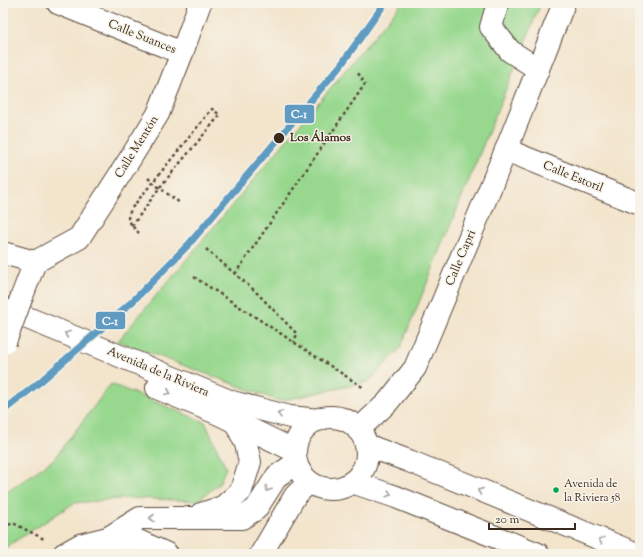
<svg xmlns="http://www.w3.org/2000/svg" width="643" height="557" font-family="'Sorts Mill Goudy',serif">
<rect width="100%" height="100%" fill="#f7f3e8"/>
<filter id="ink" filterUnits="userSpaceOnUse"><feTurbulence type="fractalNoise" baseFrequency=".025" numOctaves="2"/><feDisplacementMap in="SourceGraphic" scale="8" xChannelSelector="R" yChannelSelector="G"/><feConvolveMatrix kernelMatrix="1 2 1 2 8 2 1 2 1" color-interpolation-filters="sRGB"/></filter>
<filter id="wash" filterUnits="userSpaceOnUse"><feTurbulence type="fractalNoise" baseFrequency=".012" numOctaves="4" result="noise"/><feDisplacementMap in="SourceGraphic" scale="16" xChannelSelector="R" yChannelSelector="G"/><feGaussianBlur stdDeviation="0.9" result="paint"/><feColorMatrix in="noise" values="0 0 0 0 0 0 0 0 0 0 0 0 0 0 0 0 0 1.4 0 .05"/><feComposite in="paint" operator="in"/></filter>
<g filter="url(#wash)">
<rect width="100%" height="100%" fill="#f3e4cc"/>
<!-- green -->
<g fill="#97d88e" stroke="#698156">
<path d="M402,3H541L400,349L368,382L279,401L118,341Z"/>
<path d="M111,384L205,422L226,468L219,484L197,501L130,498L74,503L3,549V495L54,459Z"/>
</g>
</g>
<g filter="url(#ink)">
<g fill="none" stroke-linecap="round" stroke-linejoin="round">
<!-- minor casing -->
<g stroke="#574638" stroke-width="24">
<g id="minor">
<path d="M58,3L182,53"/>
<path d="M498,3L491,27L510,51L538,69"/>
<path d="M506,150L640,204"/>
<path d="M3,253L35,262"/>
<path d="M35,262L79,238L128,162L158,114L182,53L200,3"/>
<path d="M22,296L35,262"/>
<path d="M3,308L232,402L290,417L319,420"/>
<path d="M157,388L219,414L295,451"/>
<circle cx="331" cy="453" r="36"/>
<path d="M358,430L387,403L415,368L506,150L564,3"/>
<path d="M366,445L409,461L637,554"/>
<path d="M352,482L396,497L538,554"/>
<path d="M201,514L223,507L241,491L250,462L246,444L236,423"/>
<path d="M108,538L140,518H242L256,509L277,476L296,463"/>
<path d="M64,554L80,545L108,538L136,540L167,554"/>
<path d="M261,554L295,496L309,482"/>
</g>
</g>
<!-- path -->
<g stroke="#574638" stroke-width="2.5" stroke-dasharray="3 3" stroke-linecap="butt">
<path d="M157,186L180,203"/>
<path d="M132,226L160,187L220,115L212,109L131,209L128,218L132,226L139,233"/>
<path d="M206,249L255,291L297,334L294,342"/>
<path d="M235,274L365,84L358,73"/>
<path d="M194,277L364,388"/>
<path d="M3,527L13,523L44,539"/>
</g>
<!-- minor -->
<use href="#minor" stroke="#fff" stroke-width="22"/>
<!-- minor-bridge casing -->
<g stroke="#574638" stroke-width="24" stroke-linecap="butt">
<path id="minor-bridge" d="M5,342L22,296"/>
</g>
<!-- path-bridge -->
<path stroke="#574638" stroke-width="2.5" stroke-dasharray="3 3" stroke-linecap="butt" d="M148,178L157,186"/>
<!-- minor-bridge -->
<use href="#minor-bridge" stroke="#fff" stroke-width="22"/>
<!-- rail-1 casing -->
<g stroke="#f7f3e8" stroke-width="10">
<path id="rail-1" d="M3,411L41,381L133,301L189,244L341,65L385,3"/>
</g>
<!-- rail-1 -->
<use href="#rail-1" stroke="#619bc1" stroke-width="7"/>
</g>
<!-- one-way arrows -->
<defs><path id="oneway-chevron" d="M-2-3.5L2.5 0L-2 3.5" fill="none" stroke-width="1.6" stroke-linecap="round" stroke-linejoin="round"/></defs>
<g stroke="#a79f9a">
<use href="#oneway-chevron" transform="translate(67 334) rotate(-157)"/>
<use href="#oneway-chevron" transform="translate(168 392) rotate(23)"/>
<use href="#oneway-chevron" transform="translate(280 414) rotate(-166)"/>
<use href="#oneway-chevron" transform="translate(268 489) rotate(122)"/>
<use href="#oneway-chevron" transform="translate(480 491) rotate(-157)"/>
<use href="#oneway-chevron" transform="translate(389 494) rotate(18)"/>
<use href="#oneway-chevron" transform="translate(152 518) rotate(180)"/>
<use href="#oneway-chevron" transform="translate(601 540) rotate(-158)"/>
</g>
</g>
<!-- markers -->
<circle fill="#3b2a1e" stroke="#f7f3e8" stroke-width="1.5" cx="279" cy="138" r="6"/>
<circle fill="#00a651" stroke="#f7f3e8" stroke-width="1.5" cx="556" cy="490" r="3.5"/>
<g text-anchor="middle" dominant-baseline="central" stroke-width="3" stroke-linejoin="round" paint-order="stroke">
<!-- bus labels -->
<g font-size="11" fill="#3b2a1e" stroke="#f7f3e8" text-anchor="start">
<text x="564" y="484">Avenida de<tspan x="564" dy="14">la Riviera 58</tspan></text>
</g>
<!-- street labels -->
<g font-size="12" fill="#3b2a1e" stroke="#f7f3e8">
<text transform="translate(142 37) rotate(22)">Calle Suances</text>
<text transform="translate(137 147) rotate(-58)">Calle Mentón</text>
<text transform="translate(573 177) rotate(22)">Calle Estoril</text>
<text transform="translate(461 258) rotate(-67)">Calle Capri</text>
<text transform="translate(158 372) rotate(23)">Avenida de la Riviera</text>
</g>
<!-- stop labels -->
<g font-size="12" font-weight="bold" fill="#3b2a1e" stroke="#f7f3e8" text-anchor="start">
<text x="290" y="138">Los Álamos</text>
</g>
</g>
<g stroke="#f7f3e8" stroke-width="1.5">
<rect x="284" y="104" width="31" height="20" rx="4" fill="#619bc1"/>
<rect x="95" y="311" width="31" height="19" rx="4" fill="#619bc1"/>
</g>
<g font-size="11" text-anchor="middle" font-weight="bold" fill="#fff">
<text x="299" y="118">C-1</text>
<text x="110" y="325">C-1</text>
</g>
<!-- margin -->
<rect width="643" height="557" fill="none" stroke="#f7f3e8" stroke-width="16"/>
<!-- scale -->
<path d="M489 523v6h86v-6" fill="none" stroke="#3b2a1e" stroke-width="2"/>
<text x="495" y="523" font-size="12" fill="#3b2a1e" stroke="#f7f3e8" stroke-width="3" paint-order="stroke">20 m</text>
</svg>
